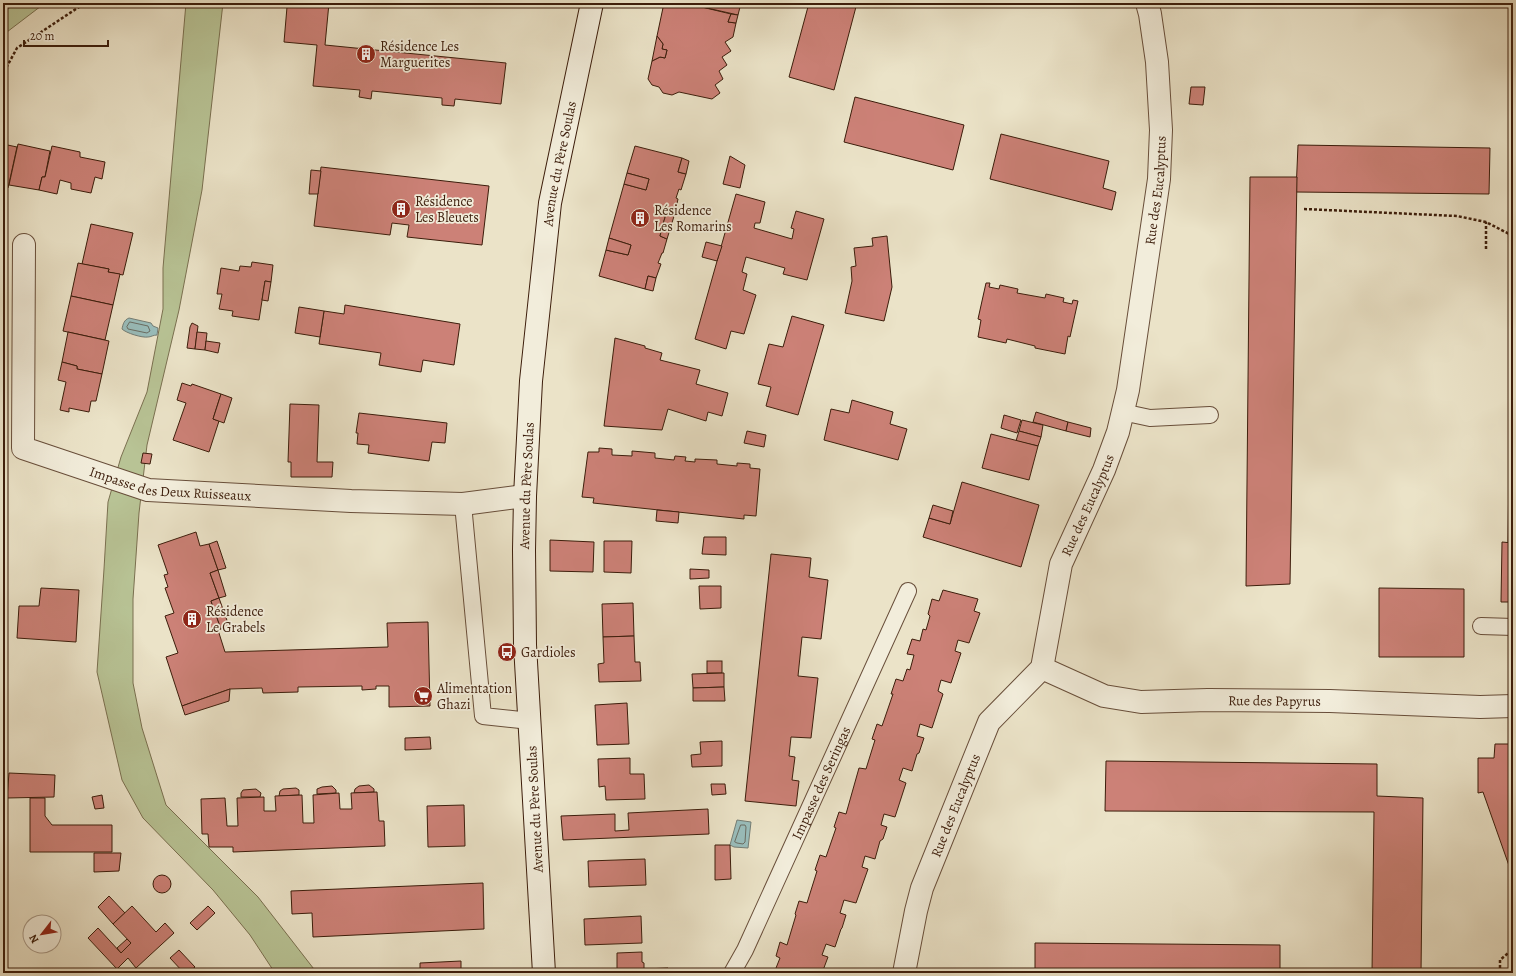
<svg xmlns="http://www.w3.org/2000/svg" width="1516" height="976" font-family="Alegreya,serif">
<rect width="100%" height="100%" fill="#ebe3c8"/>
<filter id="stains"><feTurbulence type="fractalNoise" baseFrequency=".005" numOctaves="4"/><feColorMatrix values="0 0 0 0 .2 0 0 0 0 .09 0 0 0 0 .02 0 0 0 .5 -.17"/></filter>
<radialGradient id="worn" r=".72"><stop offset=".6" stop-color="#630" stop-opacity="0"/><stop offset="1" stop-color="#630" stop-opacity=".3"/></radialGradient>
<!-- green -->
<g fill="#b8c395" stroke="#7a7050">
<path d="M3,3H45L3,35Z"/>
<path d="M186,3H223L202,190L179,310L147,445L139,513L133,599V683L142,728L166,805L258,897L317,973H275L250,935L213,890L143,818L122,780L97,672L104,569L108,502L121,457L147,392L163,309V268Z"/>
</g>
<!-- water -->
<g fill="#99bdbb" stroke="#747d75">
<path d="M129,318L151,323L153,326L158,328L157,335C153,335 151,337 148,337C142,338 126,333 122,329C123,324 124,320 129,318Z"/>
<path d="M737,820L751,822L748,848L734,847L730,845Z"/>
</g>
<g fill="none" stroke-linecap="round" stroke-linejoin="round">
<!-- shore -->
<g stroke="#6a6d63" stroke-width="1">
<path d="M130,322L148,326L150,331L147,333L128,329L127,327Z"/>
<path d="M741,825H745L746,827L745,842L743,844L737,843L735,842Z"/>
</g>
<!-- stream -->
<path stroke="#747d75" stroke-width="8" d="M3,8L10,3"/>
</g>
<!-- building -->
<g fill="#cc8177" stroke="#3c1d0b">
<path d="M281,3H329L325,45L506,63L501,104L455,99L454,106L442,105V98L372,91L371,99L359,97L360,90L313,86L317,45L284,42L287,7L281,6Z"/>
<path d="M664,3H685L731,14L728,22L736,23L733,37L725,42L731,51L722,57L727,65L719,71L723,79L715,85L720,93L712,99L679,92L672,95L663,93L659,87L652,85L648,79L652,61L660,57L665,58L667,50L662,49L663,44L657,36Z"/>
<path d="M685,3H741L738,15Z"/>
<path d="M809,3H857L834,90L789,77Z"/>
<path d="M731,14L738,15L736,23L728,22Z"/>
<path d="M657,36L663,44L662,49L667,50L665,58L660,57L652,61Z"/>
<path d="M1191,87H1205L1203,105L1189,104Z"/>
<path d="M855,97L964,125L953,170L844,142Z"/>
<path d="M1001,134L1109,161L1103,188L1116,192L1112,210L990,179Z"/>
<path d="M3,144L17,147L8,188L3,187Z"/>
<path d="M18,144L50,151L45,177H42L39,190L9,185Z"/>
<path d="M1298,145L1490,148L1489,194L1296,192Z"/>
<path d="M52,146L80,152V157L105,162L102,179L95,177L91,193L71,189V183L60,180L57,194L39,190L42,177H45Z"/>
<path d="M635,146L682,158L678,172L686,174L681,190L679,189L676,198L678,199L675,213L667,211L663,224L660,236L667,239L663,253H662L658,263L661,264L656,278L648,276L645,289L599,276L606,250L628,255L631,245L609,238L624,184L646,190L649,179L627,173Z"/>
<path d="M730,156L745,165L740,188L723,184Z"/>
<path d="M682,158L689,161L686,174L678,172Z"/>
<path d="M321,167L489,186L482,245L407,237L409,225L392,223L390,235L314,226Z"/>
<path d="M311,170L321,171L318,194H309Z"/>
<path d="M627,173L649,179L646,190L624,184Z"/>
<path d="M1250,177H1297L1290,584L1246,586Z"/>
<path d="M736,194L765,202L760,223H755L754,228L792,239L794,229L791,228L796,211L824,219L807,280L783,274L785,268L746,257L742,272L747,274L743,290L756,295L744,334L731,331L726,349L695,339Z"/>
<path d="M667,211L675,213L671,226L663,224Z"/>
<path d="M91,224L133,233L123,275L108,272L109,269L82,264Z"/>
<path d="M663,224L671,226L667,239L660,236Z"/>
<path d="M887,236L892,287L884,321L845,313L852,281L851,267L856,266L854,248L873,246L872,238Z"/>
<path d="M609,238L631,245L628,255L606,250Z"/>
<path d="M706,242L722,246L717,261L702,257Z"/>
<path d="M252,262L273,265L271,282L265,281L259,320L232,316L233,311L219,309L222,294H217L221,268L239,271L240,266L251,267Z"/>
<path d="M78,263L109,269L108,272L120,274L113,305L71,296Z"/>
<path d="M648,276L656,278L653,291L645,289Z"/>
<path d="M265,281L271,282L268,301L262,300Z"/>
<path d="M986,283H990L989,287L999,289L1000,285L1018,289L1017,293L1045,298L1046,294L1064,298L1063,302L1072,304L1073,300L1078,301L1070,337L1068,336L1065,354L1035,348V346L1007,339L1006,343L978,337L981,320L978,319Z"/>
<path d="M71,296L113,305L105,340L63,331Z"/>
<path d="M345,305L460,324L454,365L423,360L421,372L379,365L381,353L319,344L324,311L344,314Z"/>
<path d="M299,307L324,311L320,337L295,333Z"/>
<path d="M1511,314H1513V543H1508Z"/>
<path d="M792,316L824,325L798,415L766,406L771,387L758,384L769,344L783,347Z"/>
<path d="M192,323L198,326L195,349L187,348L190,327Z"/>
<path d="M68,332L109,341L102,374L77,369V366L62,362Z"/>
<path d="M197,332L207,333L205,350L195,349Z"/>
<path d="M615,338L645,346V348L662,353L660,360L700,370L696,384L728,393L722,416L708,412L706,421L668,409L662,430L604,426Z"/>
<path d="M206,341L220,343L218,353L205,350Z"/>
<path d="M62,362L77,366V369L102,374L96,401H91L89,412L69,408V412L60,410L66,382L58,380Z"/>
<path d="M182,383L191,386L192,384L221,394L213,419L219,421L209,452L173,440L186,403L177,400Z"/>
<path d="M221,394L232,398L224,423L213,419Z"/>
<path d="M852,400L893,412L890,424L907,429L898,460L824,440L831,409L849,413Z"/>
<path d="M290,404L319,405L317,462H333L332,477H291V462H288Z"/>
<path d="M1036,412L1068,422L1066,431L1033,422Z"/>
<path d="M359,413L447,423L445,443L432,442L429,461L368,453L369,445L357,444L358,433H356Z"/>
<path d="M1004,415L1021,420L1017,433L1001,428Z"/>
<path d="M1022,420L1043,425L1041,437L1019,431Z"/>
<path d="M1068,422L1091,428L1090,437L1066,431Z"/>
<path d="M747,431L766,435L764,447L744,443Z"/>
<path d="M1019,431L1041,437L1038,446L1016,441Z"/>
<path d="M991,434L1038,446L1029,480L982,468Z"/>
<path d="M599,448L612,449V455L632,456V451L655,453V458L674,460L675,456L686,457L685,461L695,462V459L717,460V464L737,466V463L750,464V468L760,469L756,516L744,515V519L593,503L594,498L582,497L588,452H599Z"/>
<path d="M143,453L152,454L150,464L141,463Z"/>
<path d="M962,482L1039,505L1021,567L923,537L929,518L950,524Z"/>
<path d="M933,505L953,511L950,524L929,518Z"/>
<path d="M657,510L679,512L678,523L656,521Z"/>
<path d="M196,532L200,546L209,544L218,570L210,573L219,598L211,601L221,629L218,630L225,652L388,647L387,623L428,622L430,706L389,707V686H376V689L362,690V686L298,687V692L263,693L262,688L230,689L182,706L166,657L178,653L165,616L174,613L165,588L168,587L164,575L168,574L158,545Z"/>
<path d="M704,537H726V555L702,554Z"/>
<path d="M550,540L594,542L593,572L550,571Z"/>
<path d="M217,541L226,568L218,570L209,544Z"/>
<path d="M604,541H632L631,573L604,572Z"/>
<path d="M1502,542L1513,543V602H1501Z"/>
<path d="M771,554L811,558L809,577L828,580L821,639L802,637L798,676L818,678L811,738L791,737L789,756L795,757L792,780L799,781L796,806L745,801Z"/>
<path d="M690,569L709,570V578L690,579Z"/>
<path d="M218,570L226,596L219,598L210,573Z"/>
<path d="M699,586H721V608L700,609Z"/>
<path d="M41,588L79,590L76,642L17,638L19,606H39Z"/>
<path d="M1379,588L1464,589V657H1379Z"/>
<path d="M943,590L978,599L974,611L980,613L969,643L958,640L955,651L961,653L951,683L941,680L938,691L943,694L932,728L920,724L917,736L924,738L919,753L917,754L912,771L903,768L899,780L906,783L895,817L884,814L881,825L887,827L883,839L880,841L875,859L865,856L862,867L868,869L856,903L844,900L840,913L846,915L842,928L841,929L835,947L826,944L822,955L828,957L822,973H774L780,958L776,956L780,942L787,945L796,915L795,914L799,901L807,903L817,871L815,870L820,855L826,857L836,828L834,827L839,812L846,814L859,768L866,769L875,740L872,739L877,724L882,726L893,694H891L896,679L903,681L907,669L910,670L914,655L907,654L912,639L920,641L923,629L926,630L930,616L928,614L932,599L939,601Z"/>
<path d="M219,598L229,626L221,629L211,601Z"/>
<path d="M633,603L634,636L603,637L602,604Z"/>
<path d="M634,636L635,662H640L641,681L599,682L598,664L604,663L603,637Z"/>
<rect x="707" y="661" width="15" height="12"/>
<path d="M724,673V687L693,688L692,674Z"/>
<path d="M724,687L725,701H693V688Z"/>
<path d="M230,689L229,701L185,715L182,706Z"/>
<path d="M627,703L629,744L597,745L595,705Z"/>
<path d="M430,737L431,749L405,750V738Z"/>
<path d="M722,741V766L692,767L691,755L701,754L700,742Z"/>
<path d="M1495,744H1513V877L1483,792L1478,793V758H1494Z"/>
<path d="M630,758V774H644L645,799L606,800L605,786L599,787L598,759Z"/>
<path d="M1106,761L1377,764V796L1423,798L1421,973H1372L1374,812L1105,811Z"/>
<path d="M9,773L55,775L54,797L7,798Z"/>
<path d="M711,784H725L726,794L712,795Z"/>
<path d="M369,785L374,789V792L354,793L355,789L359,786Z"/>
<path d="M332,786L336,790V793L317,794V789L322,787Z"/>
<path d="M296,788L299,790V795L279,796L280,791L283,789Z"/>
<path d="M256,789L261,793L260,797H241V793L243,790Z"/>
<path d="M377,792L379,821H384L385,846L233,852V847H209L208,834H202L201,799L225,798L227,826H238L237,798L264,797V811H276L275,796L302,795L303,823H314L313,795L339,793L340,809H352L351,793Z"/>
<path d="M102,795L104,808L95,809L92,797Z"/>
<path d="M30,798H45V816L52,825H112V852H30Z"/>
<path d="M464,805L465,846L428,847L427,806Z"/>
<path d="M708,809L709,834L563,840L561,816L615,814V831L629,830L628,813Z"/>
<path d="M715,845H730L731,879L715,880Z"/>
<path d="M94,853H121L119,871L94,872Z"/>
<path d="M645,859L646,885L589,887L588,861Z"/>
<circle cx="162" cy="884" r="9"/>
<path d="M483,883L484,929L313,937L312,913L292,914L291,891Z"/>
<path d="M109,896L125,913L113,924L98,907Z"/>
<path d="M132,906L156,932L165,923L174,933L136,968L128,958L117,969L88,938L98,928L121,953L131,943L113,924Z"/>
<path d="M208,906L215,913L197,930L190,923Z"/>
<path d="M641,916L642,943L585,945L584,919Z"/>
<path d="M127,939L131,943L121,953L117,948Z"/>
<path d="M1035,943L1280,945V973H1035Z"/>
<path d="M179,950L195,967L188,973H184L170,958Z"/>
<path d="M642,952V962L644,963V969L668,968V973H617V953Z"/>
<path d="M461,961V973H420V963Z"/>
</g>
<g fill="none" stroke-linecap="round" stroke-linejoin="round">
<!-- lane casing -->
<g stroke="#684e3a" stroke-width="18">
<g id="lane">
<path d="M1122,412L1150,418L1210,415"/>
<path d="M463,504L483,716L530,721"/>
<path d="M1481,626L1513,627"/>
<path id="s1" d="M732,973L745,950L908,591"/>
</g>
</g>
<!-- street casing -->
<g stroke="#684e3a" stroke-width="24">
<g id="street">
<path id="s2" d="M24,245L23,448L148,490L351,501L463,504L525,496"/>
<path id="s3" d="M1042,668L1104,696L1141,702L1208,700L1330,701L1480,707L1513,706"/>
<path id="s4" d="M904,973L916,911L922,888L989,722L1042,668L1061,564L1104,470L1118,432L1128,390L1159,179L1161,130L1157,62L1150,14L1147,3"/>
</g>
</g>
<!-- secondary casing -->
<g stroke="#3c1d0b" stroke-width="24">
<g id="secondary">
<path id="s5" d="M544,973L525,645L524,550L525,496L531,381L550,203L592,3"/>
</g>
</g>
<!-- path -->
<g stroke="#3c1d0b" stroke-width="2.5" stroke-dasharray="3 2" stroke-linecap="butt">
<path d="M3,71L5,70L17,48L85,3"/>
<path d="M1304,209L1457,216L1486,222L1513,236"/>
<path d="M1486,249V222"/>
<path d="M1500,973V960L1513,949"/>
</g>
<!-- lane -->
<use href="#lane" stroke="#f2eddb" stroke-width="16"/>
<!-- street -->
<use href="#street" stroke="#f2eddb" stroke-width="22"/>
<!-- secondary -->
<use href="#secondary" stroke="#f2eddb" stroke-width="22"/>
</g>
<!-- icons -->
<defs>
<g id="building-disc" transform="scale(1)"><circle r="9.5" fill="#8f2418" stroke="#f2eddb"/><path d="M-4-6H4V6H1V3H-1V6H-4ZM-2.5-4.3h1.7v1.8h-1.7ZM.8-4.3h1.7v1.8H.8ZM-2.5-1h1.7V.8h-1.7ZM.8-1h1.7V.8H.8Z" fill="#fff"/></g>
<g id="bus-disc" transform="scale(1)"><circle r="9.5" fill="#8f2418" stroke="#f2eddb"/><path d="M-5-6H5V4H4V6H2V4H-2V6H-4V4H-5ZM-3.5-4V0h7V-4ZM-3.5 1.2v1.5H-2V1.2ZM2 1.2v1.5H3.5V1.2Z" fill="#fff"/></g>
<g id="supermarket-disc" transform="scale(1)"><circle r="9.5" fill="#8f2418" stroke="#f2eddb"/><path d="M-6-5.5h2.5l.6 2H6L4.5 2H-2.5L-4.4-4H-6ZM-1.5 3.2a1.3 1.3 0 1 0 .1 0ZM3 3.2a1.3 1.3 0 1 0 .1 0Z" fill="#fff"/></g>
</defs>
<g fill-rule="evenodd">
<use href="#building-disc" x="366" y="54"/>
<use href="#building-disc" x="401" y="209"/>
<use href="#building-disc" x="640" y="218"/>
<use href="#building-disc" x="192" y="619"/>
<use href="#bus-disc" x="507" y="652"/>
<use href="#supermarket-disc" x="423" y="696"/>
</g>
<g text-anchor="middle" dominant-baseline="central" stroke-width="3.5" stroke-linejoin="round" paint-order="stroke">
<!-- poi labels -->
<g font-size="14" fill="#3c1d0b" stroke="#f2eddb" text-anchor="start">
<text x="380" y="46">Résidence Les<tspan x="380" dy="16">Marguerites</tspan></text>
<text x="415" y="201">Résidence<tspan x="415" dy="16">Les Bleuets</tspan></text>
<text x="654" y="210">Résidence<tspan x="654" dy="16">Les Romarins</tspan></text>
<text x="206" y="611">Résidence<tspan x="206" dy="16">Le Grabels</tspan></text>
<text x="521" y="652">Gardioles</text>
<text x="437" y="688">Alimentation<tspan x="437" dy="16">Ghazi</tspan></text>
</g>
<!-- street labels -->
<g font-size="14" fill="#3c1d0b" stroke="#f2eddb">
<text stroke="none"><textPath href="#s5" startOffset="812">Avenue du Père Soulas</textPath></text>
<text stroke="none"><textPath href="#s4" startOffset="836">Rue des Eucalyptus</textPath></text>
<text stroke="none"><textPath href="#s2" startOffset="356">Impasse des Deux Ruisseaux</textPath></text>
<text stroke="none"><textPath href="#s5" startOffset="488">Avenue du Père Soulas</textPath></text>
<text stroke="none"><textPath href="#s4" startOffset="512">Rue des Eucalyptus</textPath></text>
<text stroke="none"><textPath href="#s3" startOffset="239">Rue des Papyrus</textPath></text>
<text stroke="none"><textPath href="#s1" startOffset="210">Impasse des Seringas</textPath></text>
<text stroke="none"><textPath href="#s4" startOffset="176">Rue des Eucalyptus</textPath></text>
<text transform="translate(535 809) rotate(-93)">Avenue du Père Soulas</text>
</g>
</g>
<!-- margin -->
<rect width="1516" height="976" fill="none" stroke="#ebe3c8" stroke-width="16"/>
<rect x="4" y="4" width="1508" height="968" fill="none" stroke="#3c1d0b" stroke-width="2"/>
<rect x="8" y="8" width="1500" height="960" fill="none" stroke="#3c1d0b"/>
<!-- north arrow -->
<g transform="translate(42 934) rotate(239)"><circle r="19" fill="#f2eddb" stroke="#a99a88"/>
<path d="M0-3L7 15L0 10L-7 15Z" fill="#8f2418"/>
<text y="-6" font-size="11" font-weight="bold" text-anchor="middle" fill="#3c1d0b">N</text>
</g>
<!-- scale -->
<path d="M24 40v6h84v-6" fill="none" stroke="#3c1d0b" stroke-width="2"/>
<text x="30" y="40" font-size="12" fill="#3c1d0b" stroke="#f2eddb" stroke-width="3" paint-order="stroke">20 m</text>
<rect width="100%" height="100%" filter="url(#stains)"/>
<rect width="100%" height="100%" fill="url(#worn)"/>
</svg>
